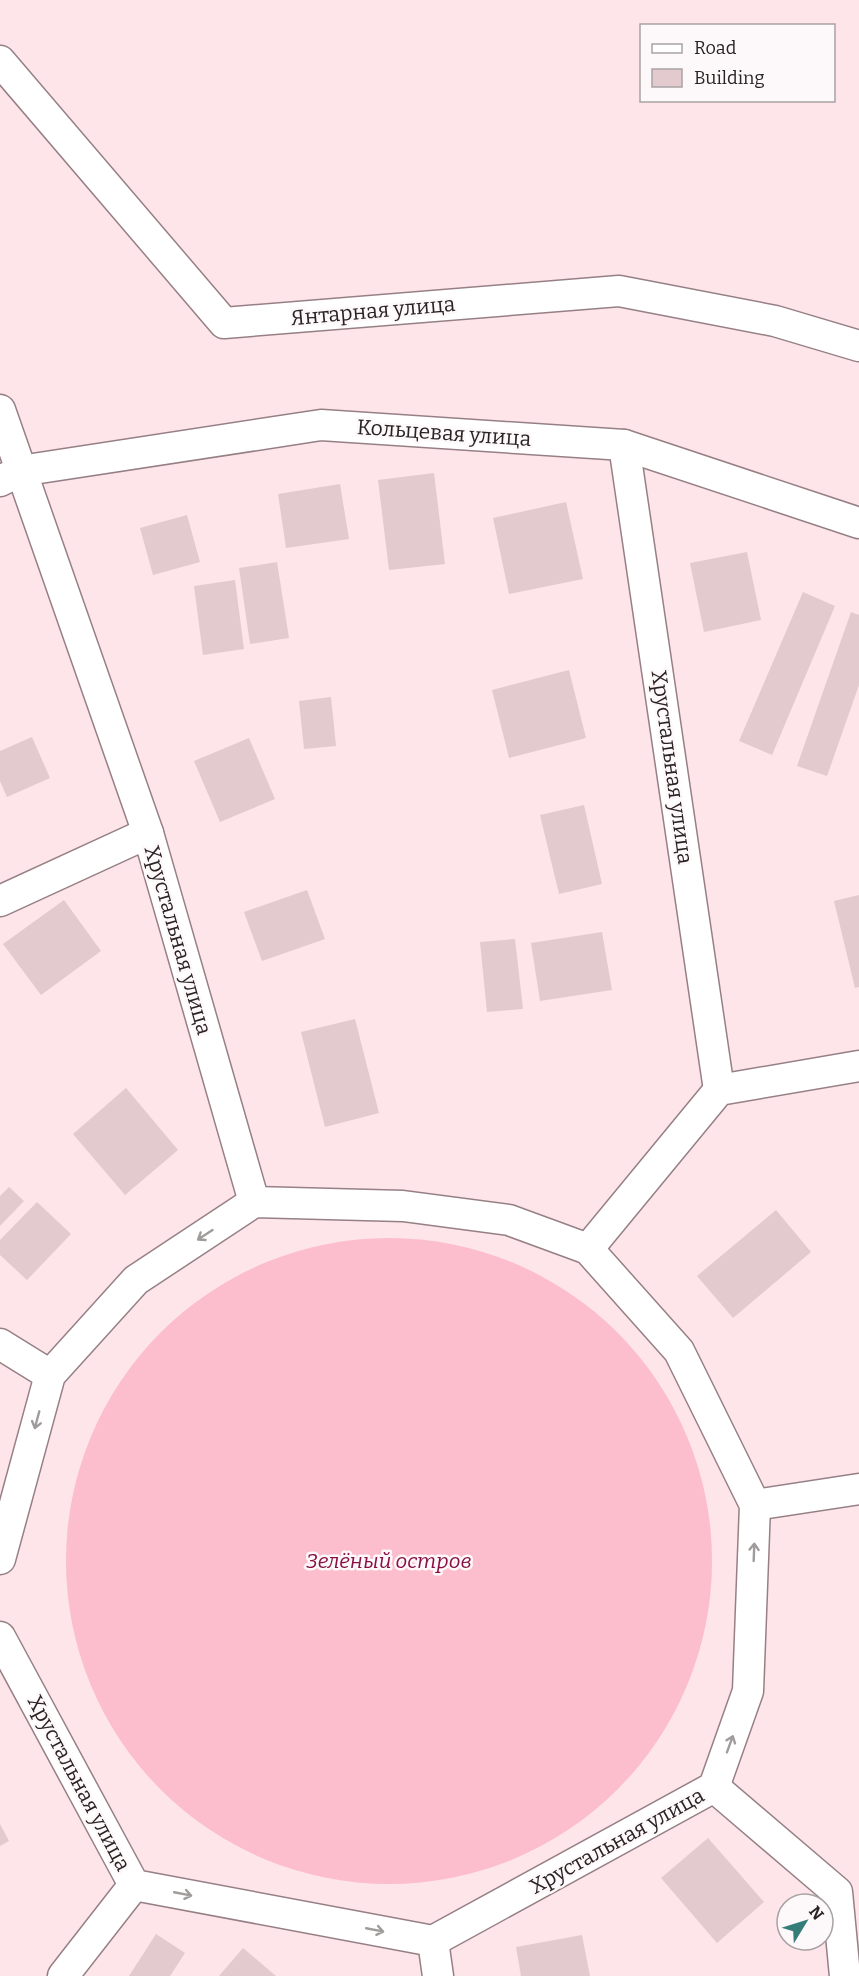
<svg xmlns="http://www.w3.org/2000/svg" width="859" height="1976" font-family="Bitter,serif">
<rect width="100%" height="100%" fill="#fde5ea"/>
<!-- park -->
<circle fill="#fcbdcc" cx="389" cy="1561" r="323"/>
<!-- building -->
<g fill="#e2cacf">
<path d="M434,473L445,564L389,570L378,480Z"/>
<path d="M340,484L349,539L286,548L278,494Z"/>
<path d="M566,502L583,579L509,594L493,518Z"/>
<path d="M187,515L200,562L153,575L140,528Z"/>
<path d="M747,552L761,620L704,632L690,563Z"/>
<path d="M277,562L289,638L250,644L239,568Z"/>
<path d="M235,580L244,649L203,655L194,586Z"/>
<path d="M803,592L835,606L772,755L739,741Z"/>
<path d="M851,612L859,615V685L827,776L797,766Z"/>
<path d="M569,670L586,738L509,758L492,690Z"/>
<path d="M331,697L336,746L304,749L299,701Z"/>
<path d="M32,737L50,778L7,797L0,781V751Z"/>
<path d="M249,738L275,799L220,822L194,761Z"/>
<path d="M584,805L602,884L559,894L540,815Z"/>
<path d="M307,890L325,939L262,961L244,912Z"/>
<path d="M859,895V987L855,988L834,901Z"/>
<path d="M64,900L101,951L41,995L3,944Z"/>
<path d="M602,932L612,990L540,1001L531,943Z"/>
<path d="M515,939L523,1009L487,1012L480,942Z"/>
<path d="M355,1019L379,1113L325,1127L301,1032Z"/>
<path d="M126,1088L178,1150L125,1195L73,1134Z"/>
<path d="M9,1187L24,1201L0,1226V1196Z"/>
<path d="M37,1202L71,1234L27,1280L0,1255V1240Z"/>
<path d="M776,1210L811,1252L733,1318L697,1276Z"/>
<path d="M0,1824L9,1841L0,1846Z"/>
<path d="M708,1838L764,1902L717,1943L661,1878Z"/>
<path d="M156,1934L185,1953L170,1976H129Z"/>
<path d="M582,1935L590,1976H521L516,1947Z"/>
<path d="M243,1948L276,1976H219Z"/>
</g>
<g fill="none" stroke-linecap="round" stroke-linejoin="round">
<!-- minor casing -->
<g stroke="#968085" stroke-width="33">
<g id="minor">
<path d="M0,61L224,323L619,291L775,321L859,346"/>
<path d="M0,410L148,833"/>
<path d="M624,445L719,1090"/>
<path d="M0,481L20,471L321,425L624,445L859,523"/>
<path d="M0,901L148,833L254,1202"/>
<path d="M588,1249L719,1090L859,1066"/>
<path d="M0,1344L50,1375"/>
<path d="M755,1505L859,1489"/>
<path d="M0,1559L50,1375L136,1280L254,1202L403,1206L509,1220L588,1249L679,1351L755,1505L748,1691L714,1787L433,1941L134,1885L0,1637"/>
<path d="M714,1787L837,1892L845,1976"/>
<path d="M433,1941L438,1976"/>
<path d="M63,1976L134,1885"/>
</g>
</g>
<!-- minor -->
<use href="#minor" stroke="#fff" stroke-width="30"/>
</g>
<!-- one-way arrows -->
<defs><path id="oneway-shaft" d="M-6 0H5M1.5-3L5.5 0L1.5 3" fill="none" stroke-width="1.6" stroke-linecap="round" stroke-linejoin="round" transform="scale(1.5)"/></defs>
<g stroke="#a09c9c">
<use href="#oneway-shaft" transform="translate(205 1235) rotate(147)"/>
<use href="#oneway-shaft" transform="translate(37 1420) rotate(105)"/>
<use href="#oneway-shaft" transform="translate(754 1552) rotate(-88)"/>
<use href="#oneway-shaft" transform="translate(730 1744) rotate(-70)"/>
<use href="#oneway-shaft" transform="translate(183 1894) rotate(11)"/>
<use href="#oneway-shaft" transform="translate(375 1930) rotate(11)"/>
</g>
<g text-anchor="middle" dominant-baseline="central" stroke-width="5" stroke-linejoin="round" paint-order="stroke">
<!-- street labels -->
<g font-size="21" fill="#2b2224" stroke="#fdf8f9">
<text transform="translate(373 311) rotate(-5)">Янтарная улица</text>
<text transform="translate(444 433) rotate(4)">Кольцевая улица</text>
<text transform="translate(672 767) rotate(82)">Хрустальная улица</text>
<text transform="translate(178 940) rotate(74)">Хрустальная улица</text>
<text transform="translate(79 1783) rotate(62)">Хрустальная улица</text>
<text transform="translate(617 1841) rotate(-29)">Хрустальная улица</text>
</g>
<!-- park labels -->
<g font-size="21" font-style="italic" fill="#891044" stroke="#fdf8f9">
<text x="389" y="1561">Зелёный остров</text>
</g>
</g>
<!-- legend -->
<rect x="640" y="24" width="195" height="78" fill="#fdf8f9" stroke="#a9a2a4" stroke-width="1.5"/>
<rect x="652" y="44" width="30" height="9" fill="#ffffff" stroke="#a9a2a4" stroke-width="1.5"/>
<text x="694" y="54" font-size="18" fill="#2b2224">Road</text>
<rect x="652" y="69" width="30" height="18" fill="#e2cacf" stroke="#a9a2a4" stroke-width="1.5"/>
<text x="694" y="84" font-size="18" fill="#2b2224">Building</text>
<!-- north arrow -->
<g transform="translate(805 1922) rotate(52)"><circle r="28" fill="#fdf8f9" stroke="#a9a2a4" stroke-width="1.5"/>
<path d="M0-4.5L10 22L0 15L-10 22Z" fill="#357d78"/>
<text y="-9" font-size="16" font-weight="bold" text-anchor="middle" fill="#2b2224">N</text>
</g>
</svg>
